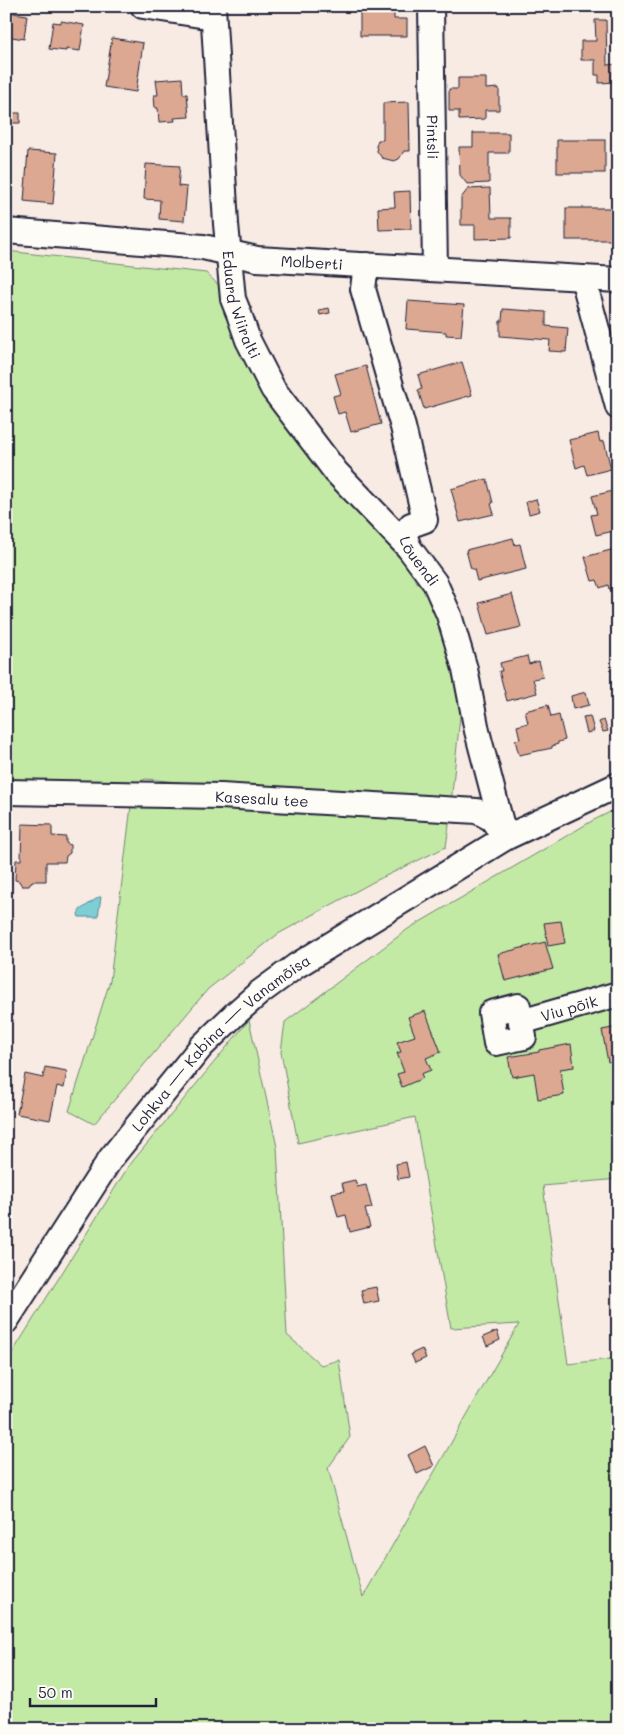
<svg xmlns="http://www.w3.org/2000/svg" width="624" height="1735" font-family="Mali,sans-serif">
<rect width="100%" height="100%" fill="#f7ebe3"/>
<filter id="ink" filterUnits="userSpaceOnUse"><feTurbulence type="fractalNoise" baseFrequency=".02" numOctaves="2"/><feDisplacementMap in="SourceGraphic" scale="10" xChannelSelector="R" yChannelSelector="G"/><feConvolveMatrix kernelMatrix="1 2 1 2 8 2 1 2 1" color-interpolation-filters="sRGB"/></filter>
<g filter="url(#ink)">
<!-- green -->
<g fill="#c3eaa5" stroke="#728670">
<path d="M6,251L206,273L233,299L248,340L409,548L465,669L451,803L394,802L280,786L232,787L146,779L130,784L6,781Z"/>
<path d="M131,806L418,810L450,818L446,847L373,882L278,934L208,989L94,1124L69,1111L110,981Z"/>
<path d="M618,808V1179L543,1186L568,1364L618,1358V1729H6V1363L128,1167L249,1020L277,1147L287,1335L321,1365L339,1360L350,1437L328,1468L363,1597L519,1324L451,1328L415,1117L298,1143L281,1052L285,1022L408,929L592,821Z"/>
</g>
<!-- water -->
<path fill="#7dced5" stroke="#598997" d="M99,897H101L98,917H79L78,914L80,910Z"/>
<!-- building -->
<g fill="#dda891" stroke="#22223b">
<path d="M360,6H394V19H407V36H360Z"/>
<path d="M6,12L27,15L24,39L6,36Z"/>
<path d="M595,20H606L607,65L617,64V82L599,83V75H595V60H581V41H596Z"/>
<path d="M61,21L84,25L80,51L66,49V51L49,49L53,22L61,23Z"/>
<path d="M112,38L143,43L136,92L104,87Z"/>
<path d="M182,78L183,94H187L189,117L174,118L175,121L159,122L158,108H155L154,95H158L156,80Z"/>
<path d="M458,78H486V89L499,88V110H485V119L459,120V111H449V89H458Z"/>
<path d="M409,102L410,151H404L399,159L394,161L382,158L377,151L376,146L378,140H383V103Z"/>
<path d="M10,113H20V123H9Z"/>
<path d="M473,133H509V153H489V183L467,184L460,175L459,147H473Z"/>
<rect x="557" y="140" width="48" height="33"/>
<path d="M28,151L57,153L53,204L24,201Z"/>
<path d="M146,164L180,166L178,186L187,187L184,221L159,219L160,200L144,199Z"/>
<path d="M490,188L491,218H511V238L475,239V225H461V198L468,189Z"/>
<path d="M410,191L411,229L379,230L378,208L395,207L394,192Z"/>
<rect x="566" y="208" width="49" height="32"/>
<path d="M408,301L464,305L461,336L446,335V332L406,329Z"/>
<path d="M329,308L330,313L320,315L319,310Z"/>
<path d="M503,309L546,312V326L568,328L566,352L549,351L550,340L500,336V321H502Z"/>
<path d="M462,362L472,395L424,409L418,390L422,389L418,375Z"/>
<path d="M366,366L381,424L351,432L345,412L338,414L333,396L341,394L335,374Z"/>
<path d="M598,433L600,442L604,441L611,469L587,475L584,465L576,468L569,440Z"/>
<path d="M487,479L493,503L491,504L494,514L460,522L451,489Z"/>
<path d="M613,491L618,506V530L596,535L591,515L597,514L592,496Z"/>
<path d="M536,499L540,511L529,514L526,502Z"/>
<path d="M513,538L515,545L520,544L526,569L477,581L474,569H471L466,550Z"/>
<path d="M618,548V587L609,589L608,585L600,588L597,580L592,581L585,557Z"/>
<path d="M512,594L521,627L488,635L479,603Z"/>
<path d="M527,656L529,664L539,661L543,677L533,679L537,693L507,701L499,671H502L500,663Z"/>
<path d="M618,680V704L612,681Z"/>
<path d="M586,692L589,705L573,709L571,696Z"/>
<path d="M548,705L551,717L559,715L565,740L558,742V744L552,746V748L519,755L515,740L520,739L517,726L528,723L525,711Z"/>
<path d="M590,716L594,731L587,733L583,717Z"/>
<path d="M604,720L608,731L603,732L599,722Z"/>
<path d="M22,824L52,825V836L66,837V843L70,845V853L66,856L65,862H46V881H32L29,886H22L19,881L15,880L16,860H21Z"/>
<path d="M561,921L565,943L548,946L544,923Z"/>
<path d="M545,942L553,969L505,981L498,954Z"/>
<path d="M425,1011L441,1052L426,1058L431,1070L421,1074L423,1078L402,1087L397,1074L404,1072L397,1053L401,1052L397,1042L415,1036L408,1017Z"/>
<path d="M618,1027V1060L608,1062L602,1030Z"/>
<path d="M571,1044L574,1067L560,1069L564,1095L538,1099L534,1073L512,1077L508,1057L539,1052V1050Z"/>
<path d="M45,1067L67,1071L64,1088L57,1086L50,1120L17,1114L25,1074L43,1078Z"/>
<path d="M406,1162L409,1177L398,1179L396,1164Z"/>
<path d="M355,1180L357,1187L366,1185L372,1208L365,1209L370,1227L350,1232L346,1215L338,1217L332,1193L344,1191L342,1183Z"/>
<path d="M376,1287L379,1301L364,1304L361,1290Z"/>
<path d="M497,1331L500,1340L487,1346L483,1337Z"/>
<path d="M422,1349L426,1358L415,1363L411,1354Z"/>
<path d="M425,1446L434,1466L417,1474L408,1455Z"/>
</g>
<g fill="none" stroke-linecap="round" stroke-linejoin="round">
<!-- minor casing -->
<g stroke="#22223b" stroke-width="28">
<g id="minor">
<path d="M143,6L200,15L213,14"/>
<path id="s1" d="M213,6L226,224L233,299L239,314L248,340L273,389L336,472L409,548"/>
<path id="s2" d="M431,6L435,269"/>
<path id="s3" d="M6,231L203,247L257,259L618,280"/>
<path id="s4" d="M366,265L363,289L403,427L425,520L411,525L404,534L409,548L435,583L449,615L465,669L477,731L505,838"/>
<path d="M583,278L618,407"/>
<path id="s5" d="M6,792L221,796L477,811L492,819L504,836"/>
<path d="M518,1006L524,1037L496,1043L491,1013Z"/>
<path id="s6" d="M521,1022L618,994"/>
<path id="s7" d="M6,1321L111,1158L201,1047L235,1014L259,993L296,966L505,838L618,785"/>
</g>
</g>
<!-- minor -->
<use href="#minor" stroke="#fdfcf7" stroke-width="24"/>
</g>
</g>
<g text-anchor="middle" dominant-baseline="central" stroke-width="4" stroke-linejoin="round" paint-order="stroke">
<!-- street labels -->
<g font-size="15" fill="#22223b" stroke="#fdfcf7">
<text stroke="none"><textPath href="#s2" startOffset="131">Pintsli</textPath></text>
<text stroke="none"><textPath href="#s3" startOffset="308">Molberti</textPath></text>
<text stroke="none"><textPath href="#s1" startOffset="301">Eduard Wiiralti</textPath></text>
<text stroke="none"><textPath href="#s4" startOffset="321">Lõuendi</textPath></text>
<text stroke="none"><textPath href="#s5" startOffset="256">Kasesalu tee</textPath></text>
<text stroke="none"><textPath href="#s6" startOffset="50">Viu põik</textPath></text>
<text stroke="none"><textPath href="#s7" startOffset="354">Lohkva — Kabina — Vanamõisa</textPath></text>
</g>
</g>
<!-- margin -->
<rect width="624" height="1735" fill="none" stroke="#fdfcf7" stroke-width="25"/>
<rect x="12" y="12" width="599" height="1710" fill="none" stroke="#22223b" stroke-width="2" filter="url(#ink)"/>
<!-- scale -->
<path d="M30 1698v8h126v-8" fill="none" stroke="#22223b" stroke-width="2.5"/>
<text x="38" y="1698" font-size="15" fill="#22223b" stroke="#fdfcf7" stroke-width="4" paint-order="stroke">50 m</text>
</svg>
